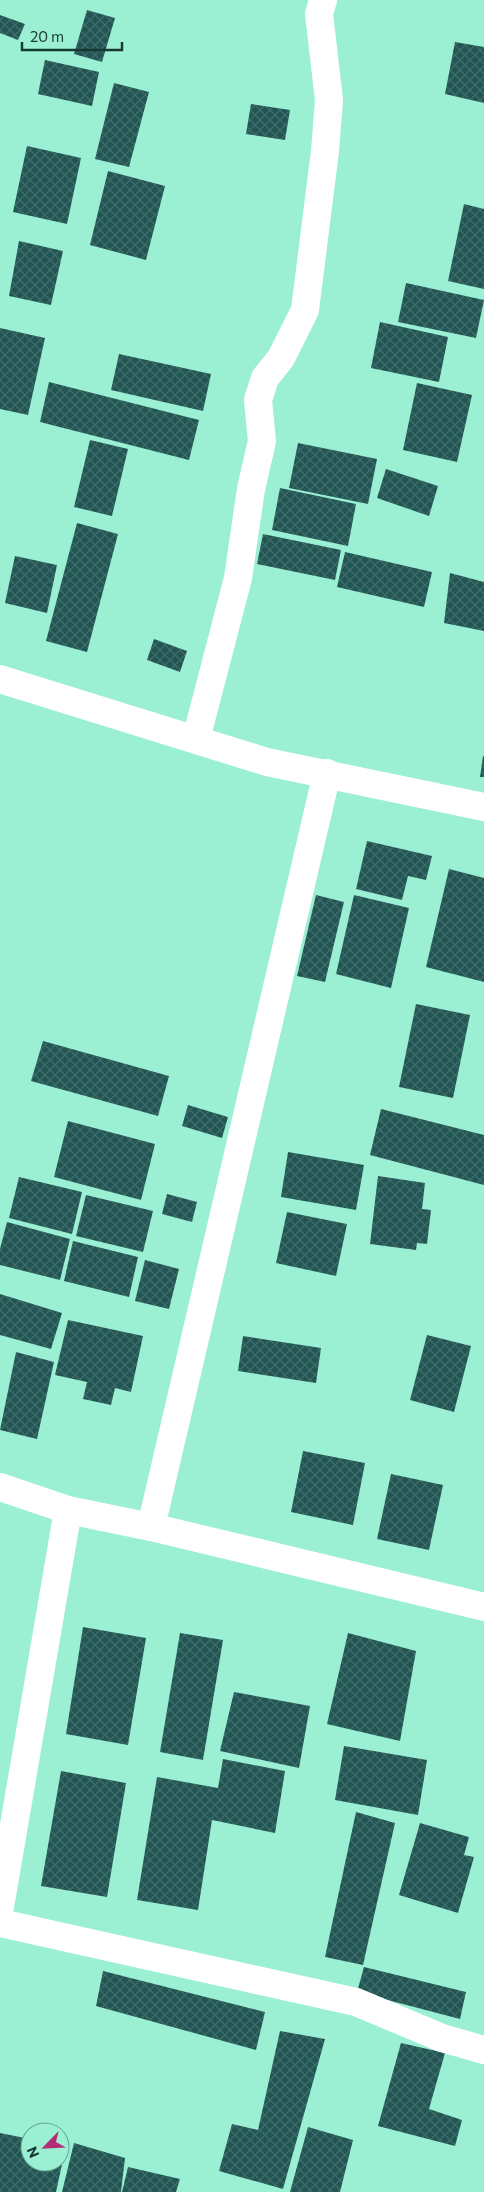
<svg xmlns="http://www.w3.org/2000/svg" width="484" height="2192" font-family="Commissioner,sans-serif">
<defs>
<pattern id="building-cross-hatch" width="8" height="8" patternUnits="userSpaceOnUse" patternTransform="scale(1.25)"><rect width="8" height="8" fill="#225654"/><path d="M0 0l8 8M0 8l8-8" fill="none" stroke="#406c6a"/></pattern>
</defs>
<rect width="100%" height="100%" fill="#9bf0d4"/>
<!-- building -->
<g fill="url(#building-cross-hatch)">
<path d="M87,10L115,18L102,62L74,54Z"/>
<path d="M0,15L25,24L18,40L0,33Z"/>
<path d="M455,42L484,47V103L445,94Z"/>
<path d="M45,60L99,72L92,106L38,94Z"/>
<path d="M114,83L149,92L129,167L95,159Z"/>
<path d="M251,104L290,110L285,140L246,134Z"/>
<path d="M27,146L81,158L67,224L13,212Z"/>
<path d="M108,171L165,186L146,260L90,245Z"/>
<path d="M464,204L484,209V289L448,281Z"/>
<path d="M19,241L63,251L51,305L9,296Z"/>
<path d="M406,283L484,300L476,338L398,322Z"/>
<path d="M380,322L448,337L439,382L371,368Z"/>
<path d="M0,328L45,338L28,415L0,409Z"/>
<path d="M119,354L211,374L203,411L111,390Z"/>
<path d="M49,382L199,420L189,460L40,422Z"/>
<path d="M417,383L472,395L457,462L403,450Z"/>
<path d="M90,440L128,449L112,516L74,507Z"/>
<path d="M298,443L377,459L368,504L289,488Z"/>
<path d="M386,469L438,486L429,516L377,498Z"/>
<path d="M280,488L356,504L348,546L272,530Z"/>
<path d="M77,523L118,534L87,652L46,641Z"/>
<path d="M263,534L341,550L335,580L257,564Z"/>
<path d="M345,552L432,572L424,607L337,587Z"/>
<path d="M15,556L57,565L47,613L5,603Z"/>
<path d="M450,573L484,582V631L444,623Z"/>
<path d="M154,639L187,651L180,672L147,660Z"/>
<path d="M483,756H484V777H480Z"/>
<path d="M367,841L432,856L426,880L408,876L402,900L356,889Z"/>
<path d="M449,869L484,878V982L426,967Z"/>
<path d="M316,895L344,902L325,982L297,976Z"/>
<path d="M354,895L409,908L391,988L336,974Z"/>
<path d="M416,1004L470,1015L453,1098L399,1087Z"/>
<path d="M43,1041L169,1076L158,1116L31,1081Z"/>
<path d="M188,1105L228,1117L222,1138L182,1126Z"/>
<path d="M381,1109L484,1135V1185L370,1155Z"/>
<path d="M68,1121L155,1144L141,1200L54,1177Z"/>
<path d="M288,1152L364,1165L356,1210L281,1197Z"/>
<path d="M378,1176L425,1183L422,1209L431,1210L427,1244L417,1243L416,1250L370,1244Z"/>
<path d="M19,1177L82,1192L72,1234L9,1218Z"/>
<path d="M167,1194L197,1202L192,1222L162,1214Z"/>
<path d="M86,1195L153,1211L143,1252L76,1236Z"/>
<path d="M287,1212L347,1224L336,1276L276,1263Z"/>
<path d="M7,1222L70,1239L60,1280L0,1265V1249Z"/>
<path d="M73,1241L138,1257L129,1297L64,1281Z"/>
<path d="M145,1260L179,1269L169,1309L135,1301Z"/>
<path d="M0,1294L62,1313L51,1349L0,1335Z"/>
<path d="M68,1320L143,1336L131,1392L115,1388L111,1405L83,1399L87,1382L55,1375Z"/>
<path d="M427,1335L471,1346L454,1412L410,1400Z"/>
<path d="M243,1336L321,1348L316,1383L238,1371Z"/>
<path d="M16,1352L54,1362L37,1439L0,1430Z"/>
<path d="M303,1451L365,1463L353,1525L291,1512Z"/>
<path d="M391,1474L443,1485L429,1550L377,1539Z"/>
<path d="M83,1627L146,1638L128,1745L66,1734Z"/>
<path d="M180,1633L223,1640L203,1760L160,1752Z"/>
<path d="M348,1633L416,1651L400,1741L327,1724Z"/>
<path d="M234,1692L310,1706L299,1768L220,1751Z"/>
<path d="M344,1746L427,1760L418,1815L335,1800Z"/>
<path d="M223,1759L285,1771L275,1833L212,1820L198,1910L137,1900L157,1777L218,1788Z"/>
<path d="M61,1771L126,1783L107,1897L41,1886Z"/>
<path d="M356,1812L395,1823L363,1965L325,1957Z"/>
<path d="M420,1823L469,1837L464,1855L474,1857L458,1913L399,1895Z"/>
<path d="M364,1967L466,1992L460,2019L357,1992Z"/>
<path d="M103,1971L265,2012L256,2050L96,2006Z"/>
<path d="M280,2031L325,2039L283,2189L219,2171L232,2124L258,2130Z"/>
<path d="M401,2043L445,2053L429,2109L462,2120L455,2146L378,2126Z"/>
<path d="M308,2127L353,2140L340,2192H290Z"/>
<path d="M0,2133L30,2139V2162H60V2145L66,2146L56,2192H0Z"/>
<path d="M74,2143L125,2158L121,2192H62Z"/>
<path d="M128,2167L180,2179L176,2192H122Z"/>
</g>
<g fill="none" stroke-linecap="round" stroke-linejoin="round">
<!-- street -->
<g stroke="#fff" stroke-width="28">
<path d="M0,679L267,762L484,807"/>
<path d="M196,739L238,578L251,489L262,441L258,400L265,378L281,358L305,310L325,151L329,100L319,14L323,0"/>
<path d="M0,1487L68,1510L151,1527L484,1607"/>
<path d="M151,1527L327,773"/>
<path d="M0,1907L68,1510"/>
<path d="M0,1923L356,2002L442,2038L484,2050"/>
</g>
</g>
<!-- north arrow -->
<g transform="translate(45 2147) rotate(246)"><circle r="24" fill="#9bf0d4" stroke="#66a792"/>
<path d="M0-4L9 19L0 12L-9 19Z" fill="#b12e77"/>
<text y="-8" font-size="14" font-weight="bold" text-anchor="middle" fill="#173a30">N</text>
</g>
<!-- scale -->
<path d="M22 42v8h100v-8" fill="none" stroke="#173a30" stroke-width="2.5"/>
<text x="30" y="42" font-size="15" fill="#173a30" stroke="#9bf0d4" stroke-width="4" paint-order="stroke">20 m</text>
</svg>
